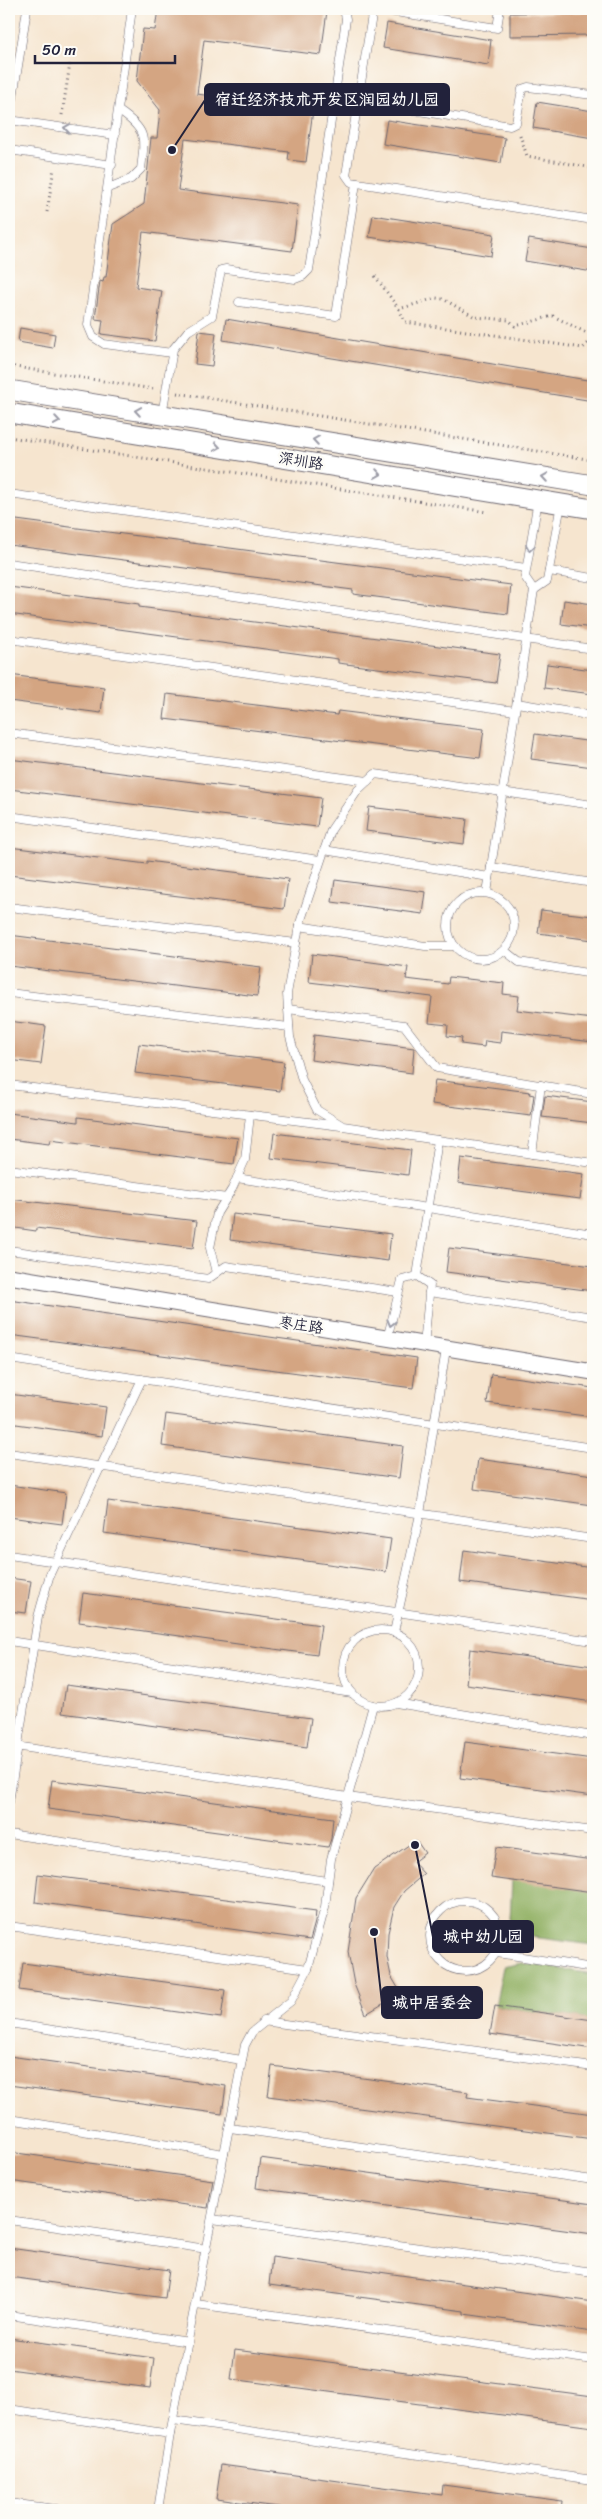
<svg xmlns="http://www.w3.org/2000/svg" width="602" height="2519" font-family="Sriracha,'LXGW WenKai TC',sans-serif">
<rect width="100%" height="100%" fill="#fdfcf7"/>
<filter id="ink" filterUnits="userSpaceOnUse"><feTurbulence type="fractalNoise" baseFrequency=".02" numOctaves="2"/><feDisplacementMap in="SourceGraphic" scale="10" xChannelSelector="R" yChannelSelector="G"/><feConvolveMatrix kernelMatrix="1 2 1 2 8 2 1 2 1" color-interpolation-filters="sRGB"/></filter>
<filter id="wash" filterUnits="userSpaceOnUse"><feTurbulence type="fractalNoise" baseFrequency=".0096" numOctaves="4" result="noise"/><feDisplacementMap in="SourceGraphic" scale="20" xChannelSelector="R" yChannelSelector="G"/><feGaussianBlur stdDeviation="1.12" result="paint"/><feColorMatrix in="noise" values="0 0 0 0 0 0 0 0 0 0 0 0 0 0 0 0 0 1.4 0 .05"/><feComposite in="paint" operator="in"/></filter>
<g filter="url(#wash)">
<rect width="100%" height="100%" fill="#f6e5cf"/>
<!-- forest -->
<g fill="#91b063" stroke="#5a694f">
<path d="M512,1880L593,1891V1945L532,1937L510,1919Z"/>
<path d="M522,1963L593,1974V2020L495,2006L503,1967Z"/>
</g>
<g id="blocks">
<!-- building -->
<g fill="#d4a582">
<path d="M158,9H310L327,11L321,55L204,40L197,94L313,110L306,162L288,160L289,152L185,139L178,190L298,205L292,251L143,232L136,287L162,291L155,341L101,334L103,320L95,319L100,281L103,282L104,277H106L113,224L144,204L151,138H157L160,110L137,81L143,29L155,30Z"/>
<path d="M593,12V35L510,36V13Z"/>
<path d="M387,23L491,40L488,65L383,48Z"/>
<path d="M537,102L593,111V138L533,128Z"/>
<path d="M387,120L505,138L501,163L383,144Z"/>
<path d="M373,215L494,234L491,256L369,237Z"/>
<path d="M529,239L593,249V272L525,261Z"/>
<path d="M226,319L593,381V401L223,340Z"/>
<path d="M20,328L55,334L53,348L18,342Z"/>
<path d="M199,331L216,333L212,366L195,364Z"/>
<path d="M9,519L511,585L508,614L353,594V590L9,545Z"/>
<path d="M9,587L139,604V607L500,654L496,683L338,663V659L9,614Z"/>
<path d="M564,600L593,604V628L561,624Z"/>
<path d="M547,664L593,670V694L544,688Z"/>
<path d="M9,675L104,687L101,713L9,701Z"/>
<path d="M167,694L337,715L338,711L484,729L480,758L164,719Z"/>
<path d="M535,734L593,742V767L531,759Z"/>
<path d="M9,759L321,798L317,827L9,789Z"/>
<path d="M369,807L467,819L464,844L366,831Z"/>
<path d="M9,847L147,864V861L288,879L284,909L9,875Z"/>
<path d="M335,880L426,892L423,914L332,902Z"/>
<path d="M541,910L593,916V940L538,933Z"/>
<path d="M9,935L261,967L257,996L9,966Z"/>
<path d="M312,954L408,967L406,979L448,984L449,977L504,983L503,994L519,996L517,1010L593,1019V1042L501,1031L500,1043L485,1041L484,1047L461,1044L462,1038L447,1036L448,1025L429,1023L432,997L309,982Z"/>
<path d="M9,1021L46,1026L41,1064L9,1060Z"/>
<path d="M314,1035L414,1048L412,1073L311,1060Z"/>
<path d="M139,1044L284,1062L280,1091L135,1073Z"/>
<path d="M435,1080L530,1092L529,1094L534,1095L531,1116L432,1104Z"/>
<path d="M545,1096L593,1102V1123L542,1117Z"/>
<path d="M9,1113L78,1122V1117L238,1138L234,1164L50,1140L49,1144L9,1139Z"/>
<path d="M274,1133L411,1150L408,1175L271,1158Z"/>
<path d="M461,1158L584,1174L580,1199L458,1183Z"/>
<path d="M9,1199L197,1221L193,1248L36,1228V1231L9,1227Z"/>
<path d="M233,1214L391,1234L388,1261L230,1240Z"/>
<path d="M449,1248L593,1266V1291L446,1272Z"/>
<path d="M9,1300L417,1358L413,1388L9,1335Z"/>
<path d="M491,1374L593,1388V1417L487,1403Z"/>
<path d="M9,1394L106,1407L102,1436L9,1423Z"/>
<path d="M166,1414L403,1446L399,1478L162,1446Z"/>
<path d="M478,1459L593,1475V1505L474,1489Z"/>
<path d="M9,1485L66,1493L62,1524L9,1517Z"/>
<path d="M108,1501L391,1539L386,1572L104,1533Z"/>
<path d="M464,1550L593,1568V1600L460,1582Z"/>
<path d="M9,1578L31,1581L26,1613L9,1611Z"/>
<path d="M83,1593L321,1625L317,1655L79,1622Z"/>
<path d="M470,1649L593,1666V1702L466,1684Z"/>
<path d="M66,1685L311,1718L307,1747L62,1713Z"/>
<path d="M465,1742L593,1759V1796L460,1778Z"/>
<path d="M52,1780L333,1818L331,1839L328,1847L48,1809Z"/>
<path d="M416,1840L425,1853L413,1862L424,1874L404,1891L394,1907L388,1933L387,1957L391,1976L401,1993L366,2014L354,1984L348,1952L356,1898L374,1869Z"/>
<path d="M496,1847L593,1860V1892L491,1878Z"/>
<path d="M38,1874L316,1911L315,1922L310,1940L35,1902Z"/>
<path d="M23,1963L225,1990L221,2018L19,1990Z"/>
<path d="M495,2006L593,2020V2049L490,2034Z"/>
<path d="M9,2056L226,2086L222,2114L9,2085Z"/>
<path d="M272,2066L468,2092L467,2097L593,2114V2139L268,2096Z"/>
<path d="M9,2152L213,2180L208,2208L9,2181Z"/>
<path d="M260,2158L593,2204V2234L256,2188Z"/>
<path d="M9,2248L169,2270L165,2298L9,2277Z"/>
<path d="M272,2257L593,2302V2332L464,2314V2311L269,2285Z"/>
<path d="M9,2338L154,2358L150,2388L9,2369Z"/>
<path d="M235,2350L593,2396V2427L231,2379Z"/>
<path d="M221,2465L442,2495L443,2485L562,2501L561,2510H302L216,2499Z"/>
</g>
</g>
</g>
<g filter="url(#ink)">
<use href="#blocks" fill-opacity="0" stroke="#6c666f" stroke-width="1"/>
<g fill="none" stroke-linecap="round" stroke-linejoin="round">
<!-- service casing -->
<g stroke="#6c666f" stroke-width="9">
<g id="service">
<path d="M132,9L88,325L93,337L104,344L172,353"/>
<path d="M373,9L346,175L351,182L593,220"/>
<path d="M376,9L497,28L500,9"/>
<path d="M358,101L510,126L516,123L522,89L528,87L593,95"/>
<path d="M9,120L115,135"/>
<path d="M9,123L27,9"/>
<path d="M9,150L112,165"/>
<path d="M108,188L131,179L141,169C145,137 147,130 119,111"/>
<path d="M239,302L336,316L356,183"/>
<path d="M162,415L173,349L188,331L212,316L221,270L226,269L295,279L303,276L309,270L346,19L344,9"/>
<path d="M9,494L526,568"/>
<path d="M538,500L525,577L534,590L547,581L561,504"/>
<path d="M9,563L593,649"/>
<path d="M549,571L593,578"/>
<path d="M9,639L515,711"/>
<path d="M517,703L593,716"/>
<path d="M9,733L368,781"/>
<path d="M593,805L375,774L358,790L331,830L299,926L287,994L290,1037L302,1080L317,1110L343,1126L593,1163"/>
<path d="M9,816L320,860"/>
<path d="M324,850L489,877"/>
<path d="M491,867L593,883"/>
<path d="M487,893L534,590"/>
<circle cx="481" cy="926" r="33"/>
<path d="M9,907L296,943"/>
<path d="M299,926L425,946H455"/>
<path d="M504,950L519,962L593,974"/>
<path d="M9,993L289,1027"/>
<path d="M288,1009L404,1025L437,1068L593,1094"/>
<path d="M9,1085L341,1126"/>
<path d="M532,1154L541,1085"/>
<path d="M9,1169L227,1198"/>
<path d="M237,1178L593,1234"/>
<path d="M9,1250L208,1279L226,1266L398,1292"/>
<path d="M216,1273L210,1248L217,1213L232,1189L245,1160L250,1115"/>
<path d="M417,1276L438,1140"/>
<path d="M429,1292L593,1317"/>
<path d="M387,1339L402,1280L417,1276L430,1285L424,1345"/>
<path d="M9,1359L593,1448"/>
<path d="M9,1453L593,1539"/>
<path d="M9,1555L593,1641"/>
<circle cx="381" cy="1668" r="38"/>
<path d="M394,1632L420,1514L446,1349"/>
<path d="M9,1641L352,1693"/>
<path d="M396,1703L593,1736"/>
<path d="M9,1745L348,1797L593,1831"/>
<path d="M9,1802L38,1617L50,1574L142,1379"/>
<path d="M9,1834L328,1881"/>
<circle cx="465" cy="1936" r="35"/>
<path d="M9,1926L308,1969"/>
<path d="M497,1953L593,1968"/>
<path d="M263,2021L593,2067"/>
<path d="M9,2023L242,2060"/>
<path d="M9,2119L224,2154"/>
<path d="M230,2128L593,2180"/>
<path d="M212,2219L593,2272"/>
<path d="M9,2220L207,2249"/>
<path d="M196,2304L593,2360"/>
<path d="M9,2315L189,2342"/>
<path d="M9,2409L170,2434"/>
<path d="M173,2420L593,2480"/>
<path d="M9,2503L64,2510"/>
<path d="M158,2510L170,2434L245,2045L252,2032L291,2001L308,1969L325,1907L331,1859L373,1705"/>
</g>
</g>
<!-- minor casing -->
<g stroke="#6c666f" stroke-width="17">
<path id="minor" d="M9,1276L593,1372"/>
</g>
<!-- tertiary casing -->
<g stroke="#6c666f" stroke-width="21">
<g id="tertiary">
<path d="M9,390L593,485"/>
<path d="M9,413L593,509"/>
</g>
</g>
<!-- path -->
<g stroke="#6c666f" stroke-width="3" stroke-dasharray="1 4" stroke-linecap="butt">
<path d="M62,115L70,64"/>
<path d="M520,135L527,156L593,168"/>
<path d="M47,212L54,168"/>
<path d="M375,276L399,309L436,298L443,299L475,317L509,320L515,326L553,316L593,336"/>
<path d="M399,309L405,322L583,348L593,339"/>
<path d="M9,366L153,389"/>
<path d="M177,393L593,460"/>
<path d="M9,437L487,512"/>
</g>
<!-- service -->
<use href="#service" stroke="#fff" stroke-width="8"/>
<!-- minor -->
<use href="#minor" stroke="#fff" stroke-width="15"/>
<!-- tertiary -->
<use href="#tertiary" stroke="#fff" stroke-width="19"/>
</g>
<!-- one-way arrows -->
<defs><path id="oneway-chevron" d="M-2-3.5L2.5 0L-2 3.5" fill="none" stroke-width="1.6" stroke-linecap="round" stroke-linejoin="round" transform="scale(1.25)"/></defs>
<g stroke="#9c9ca7">
<use href="#oneway-chevron" transform="translate(67 128) rotate(-172)"/>
<use href="#oneway-chevron" transform="translate(138 411) rotate(-171)"/>
<use href="#oneway-chevron" transform="translate(57 421) rotate(9)"/>
<use href="#oneway-chevron" transform="translate(316 440) rotate(-171)"/>
<use href="#oneway-chevron" transform="translate(217 447) rotate(9)"/>
<use href="#oneway-chevron" transform="translate(378 474) rotate(9)"/>
<use href="#oneway-chevron" transform="translate(545 477) rotate(-171)"/>
<use href="#oneway-chevron" transform="translate(530 548) rotate(99)"/>
<use href="#oneway-chevron" transform="translate(391 1323) rotate(104)"/>
</g>
</g>
<g text-anchor="middle" dominant-baseline="central" stroke-width="5" stroke-linejoin="round" paint-order="stroke">
<!-- street labels -->
<g font-size="15" fill="#22223b" stroke="#fdfcf7">
<text transform="translate(301 461) rotate(9)">深圳路</text>
<text transform="translate(301 1325) rotate(9)">枣庄路</text>
</g>
</g>
<!-- callouts -->
<path fill="none" stroke="#22223b" stroke-width="2" d="M172 150L205 100M415 1845L433 1937M374 1932L382 2003"/>
<g fill="#22223b" stroke="#fdfcf7" stroke-width="2">
<circle cx="172" cy="150" r="5"/>
<circle cx="415" cy="1845" r="5"/>
<circle cx="374" cy="1932" r="5"/>
</g>
<g fill="#22223b" stroke="#22223b" stroke-width="2">
<rect x="205" y="84" width="244" height="31" rx="5"/>
<rect x="433" y="1921" width="100" height="31" rx="5"/>
<rect x="382" y="1987" width="100" height="31" rx="5"/>
</g>
<g font-size="16" text-anchor="middle" font-weight="bold" fill="#fff">
<text x="327" y="105">宿迁经济技术开发区润园幼儿园</text>
<text x="483" y="1942">城中幼儿园</text>
<text x="432" y="2008">城中居委会</text>
</g>
<!-- margin -->
<rect width="602" height="2519" fill="none" stroke="#fdfcf7" stroke-width="30"/>
<!-- scale -->
<path d="M35 55v8h140v-8" fill="none" stroke="#22223b" stroke-width="2.5"/>
<text x="42" y="55" font-size="15" fill="#22223b" stroke="#fdfcf7" stroke-width="4" paint-order="stroke">50 m</text>
</svg>
